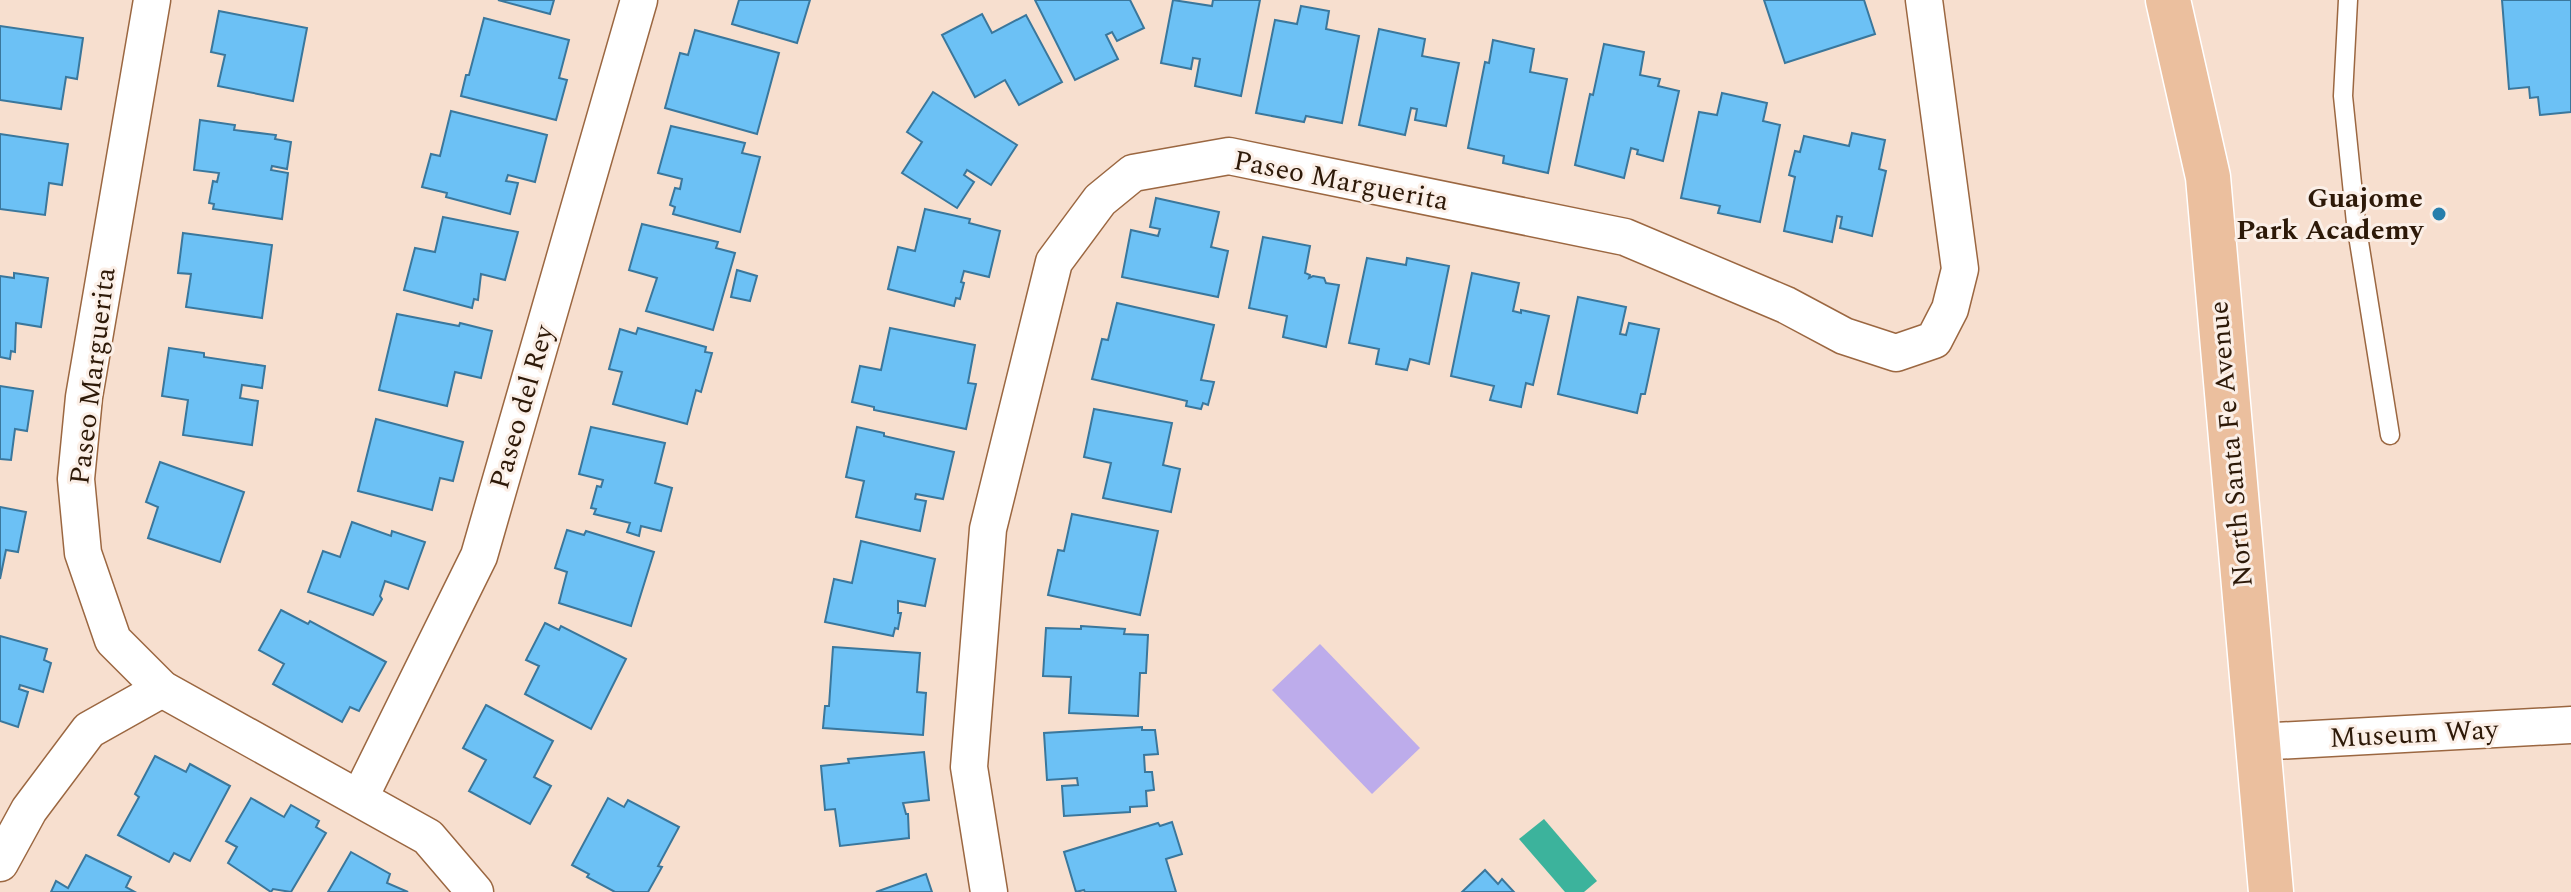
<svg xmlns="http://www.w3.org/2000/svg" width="2571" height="892" font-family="Spectral,serif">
<rect width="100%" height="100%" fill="#f7dfcf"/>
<!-- green -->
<path fill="#bdaceb" d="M1320,644L1420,748L1372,794L1272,690Z"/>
<!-- water -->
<path fill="#3cb39c" d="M1544,819L1597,881L1584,892H1565L1519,839Z"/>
<!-- building -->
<g fill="#6cc1f5" stroke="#3a779c" stroke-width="2">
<path d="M498,0H554L550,14Z"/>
<path d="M739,0H810L797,43L732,24Z"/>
<path d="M1035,0H1130L1144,28L1117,41L1112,32L1106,35L1118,59L1075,80Z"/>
<path d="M1173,0L1212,6L1213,0H1260L1241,96L1195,86L1200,59L1193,58L1191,69L1161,63Z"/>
<path d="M1764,0H1864L1875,34L1785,63Z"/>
<path d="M2502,0H2571V112L2540,115L2538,97L2530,98L2529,87L2509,89Z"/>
<path d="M1301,6L1329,11L1326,29L1359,36L1342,123L1306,116L1304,122L1256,113L1275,20L1297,24Z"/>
<path d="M219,11L307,28L293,101L218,86L225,55L211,52Z"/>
<path d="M982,14L992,33L1026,15L1062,82L1019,105L1005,80L975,97L942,35Z"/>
<path d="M484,18L569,40L559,78L567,80L556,120L461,96L466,75H469Z"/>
<path d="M0,26L83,38L77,79L66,77L61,109L0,100Z"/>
<path d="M1379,29L1425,39L1422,56L1459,63L1446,126L1415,120L1417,109L1411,108L1405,135L1359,125Z"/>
<path d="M695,30L779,53L757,134L665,108L680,53L688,55Z"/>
<path d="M1493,40L1534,49L1530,72L1567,79L1548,173L1503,163L1504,156L1468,148L1485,62L1489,63Z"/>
<path d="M1604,44L1644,52L1640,75L1660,79L1658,86L1679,91L1663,161L1637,154L1638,150L1631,148L1624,178L1575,165L1590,94L1593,95Z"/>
<path d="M933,92L1017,145L991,185L967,170L964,175L974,182L957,208L902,173L922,142L907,132Z"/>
<path d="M1722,93L1767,103L1763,121L1780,125L1760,222L1718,213L1720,206L1681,198L1699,112L1717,115Z"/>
<path d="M451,111L547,135L535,182L508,175L506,181L518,183L510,214L446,197L447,193L422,187L431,154L440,156Z"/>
<path d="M200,120L235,125L234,130L276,135L275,139L291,142L287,169L272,166L271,170L288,173L282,219L213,209L214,204L209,203L213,181L217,182L219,173L194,170Z"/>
<path d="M671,126L745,143L742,153L760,157L740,232L673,214L675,207L670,205L675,188L680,189L682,179L658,173Z"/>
<path d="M1852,133L1885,140L1879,169L1886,171L1872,236L1840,228L1842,217L1837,216L1832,242L1784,231L1795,177L1789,175L1795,151L1800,152L1804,136L1849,146Z"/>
<path d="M0,134L68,144L62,185L49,183L45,215L0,209Z"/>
<path d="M1156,198L1219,212L1211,247L1228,251L1218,297L1122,277L1131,230L1158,236L1160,229L1150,227Z"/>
<path d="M925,209L970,219L969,223L1000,231L989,277L964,271L961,282L964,283L960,299L956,298L954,306L888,289L898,247L915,251Z"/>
<path d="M443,217L518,232L505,280L481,274L478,300L474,299L472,308L404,290L415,248L435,252Z"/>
<path d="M642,224L718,242L716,248L735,253L713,330L646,311L657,278L629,270Z"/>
<path d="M183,233L272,245L262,318L186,307L191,274L178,273Z"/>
<path d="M1263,237L1310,246L1305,273L1310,275L1309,278L1313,276L1324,278L1326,283L1339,285L1326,347L1283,337L1287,316L1249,308Z"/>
<path d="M1367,258L1406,265L1407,258L1449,266L1429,364L1410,359L1407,370L1376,364L1379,349L1349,343Z"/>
<path d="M737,270L757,276L750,301L731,297Z"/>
<path d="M14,273L48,278L41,327L16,323L15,352L11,351L10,359L0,357V276L14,278Z"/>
<path d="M1472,273L1519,283L1513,311L1521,313V310L1549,316L1533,385L1526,383L1521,407L1490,400L1494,386L1451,376Z"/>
<path d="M1578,297L1626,307L1620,334L1626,335L1629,323L1659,329L1645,394H1641L1637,413L1558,394Z"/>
<path d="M1117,303L1214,325L1201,380L1214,382L1208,405L1203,403L1201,409L1186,406L1187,401L1092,379L1102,339L1108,340Z"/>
<path d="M397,314L459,326L460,323L492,331L481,378L455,372L447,406L379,390Z"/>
<path d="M638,328L706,347L705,352L712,353L701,392L696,390L687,424L613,404L622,372L609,369L620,329L636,334Z"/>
<path d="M890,328L975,345L968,383L976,384L966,429L874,410V407L852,402L860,366L881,370Z"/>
<path d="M169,348L204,353V357L265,366L262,388L242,385L240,398L258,401L252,445L183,435L188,400L162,396Z"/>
<path d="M0,386L33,391L27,431L15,429L11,460L0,459Z"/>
<path d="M1094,409L1172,423L1163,465L1180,469L1171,512L1103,498L1111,463L1084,457Z"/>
<path d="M376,419L463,442L453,481L440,478L432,510L358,491Z"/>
<path d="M591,427L665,443L655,483L672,488L661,531L641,526L639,536L627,532L630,523L594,514L596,509L591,508L597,486L601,487L603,480L579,474Z"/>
<path d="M857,427L884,433V436L954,452L943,499L916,494L915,499L926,501L920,531L856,517L864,481L846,477Z"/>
<path d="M160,462L244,492L220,562L148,538L158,507L146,502Z"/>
<path d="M0,507L26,512L18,552L6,550L0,579Z"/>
<path d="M1072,514L1158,531L1140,615L1048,595L1058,550L1064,551Z"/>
<path d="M352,522L391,536L392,531L425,542L408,589L385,581L380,596L382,599L373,615L308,592L323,551L340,557Z"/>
<path d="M567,530L584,535L586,531L654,552L631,626L559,603L567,572L555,568Z"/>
<path d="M861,541L935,559L925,606L898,601V613H901L898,629L895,628L893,636L825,622L834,579L852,583Z"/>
<path d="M281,610L308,624L310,621L386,662L359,711L350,707L342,722L273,684L284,664L259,650Z"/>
<path d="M545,623L559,630L561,626L626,659L591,729L525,694L539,666L526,660Z"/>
<path d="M1081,626L1125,629L1124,634L1148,635L1146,673H1140L1138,716L1069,713L1071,677L1043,676L1046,628L1081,629Z"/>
<path d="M0,636L47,649L44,660L51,663L43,692L20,685L19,689L28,692L18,727L0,721Z"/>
<path d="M833,647L920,653L917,692L926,693L923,735L823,728L825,706H829Z"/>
<path d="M486,705L553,741L534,777L551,786L530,824L469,791L486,760L463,748Z"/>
<path d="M1142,727V730H1155L1158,754L1144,755L1145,772H1152L1154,790L1146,791L1147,806L1130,807V812L1064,816L1062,786L1078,785L1077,778L1047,780L1044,733Z"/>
<path d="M924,752L929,800L903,803L906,814H908L909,838L840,846L835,809L825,810L821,766L849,763L848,759Z"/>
<path d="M155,756L186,772L190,764L230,786L190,861L174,853L169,862L118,835L139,797L135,794Z"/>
<path d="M251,798L284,817L291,805L319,821L316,827L326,833L291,892L273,889L271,892L228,863L237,847L226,841Z"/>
<path d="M608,798L624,807L628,800L679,827L658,866L662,867L648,892H615L587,877L589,874L572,865Z"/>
<path d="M1172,822L1182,854L1166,859L1176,892H1085L1084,890L1076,892L1064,852L1158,823L1160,826Z"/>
<path d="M351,852L390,874L387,883L408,892H328Z"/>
<path d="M86,855L131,877L126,887L135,892H51L56,881L68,888Z"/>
<path d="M1485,870L1498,884L1502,879L1514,892H1462Z"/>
<path d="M926,874L932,892H876Z"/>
</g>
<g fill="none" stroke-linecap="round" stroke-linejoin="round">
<!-- service casing -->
<g stroke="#9b6741" stroke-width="21">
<path id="service" d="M2348,0L2343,96L2356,223L2390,435"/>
</g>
<!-- minor casing -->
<g stroke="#9b6741" stroke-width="39">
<g id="minor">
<path d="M152,0L84,397L76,479L83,553L113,640L162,689L428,837L475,892"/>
<path d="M2257,742L2571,725"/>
<path d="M360,797L479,556L639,0"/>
<path d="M0,863L29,810L89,730L162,689"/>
<path d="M989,892L969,767L988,529L1054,262L1100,200L1133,173L1229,156L1625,237L1786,305L1844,336L1896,353L1934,340L1950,309L1960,269L1924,0"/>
</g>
</g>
<!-- primary casing -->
<g stroke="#fff" stroke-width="47">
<path id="primary" d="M2168,0L2208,177L2271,892"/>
</g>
<!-- service -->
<use href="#service" stroke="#fff" stroke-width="18"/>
<!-- minor -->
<use href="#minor" stroke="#fff" stroke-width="36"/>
<!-- primary -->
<use href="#primary" stroke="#ebbf9e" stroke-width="44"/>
</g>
<!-- markers -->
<circle fill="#267eac" stroke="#fbefe7" stroke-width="3" cx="2439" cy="214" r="8"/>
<g text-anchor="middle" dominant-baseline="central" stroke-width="6" stroke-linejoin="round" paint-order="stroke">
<!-- street labels -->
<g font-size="28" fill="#2d1908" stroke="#fbefe7">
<text transform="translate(1341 181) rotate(11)">Paseo Marguerita</text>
<text transform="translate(93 376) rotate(-83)">Paseo Marguerita</text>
<text transform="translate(522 407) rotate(-74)">Paseo del Rey</text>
<text transform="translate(2231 444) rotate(-95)">North Santa Fe Avenue</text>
<text transform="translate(2414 734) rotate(-3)">Museum Way</text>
</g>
<!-- poi labels -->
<g font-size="28" font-weight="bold" fill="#2d1908" stroke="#fbefe7" text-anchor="end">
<text x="2423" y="198">Guajome<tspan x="2423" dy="32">Park Academy</tspan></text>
</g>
</g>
</svg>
